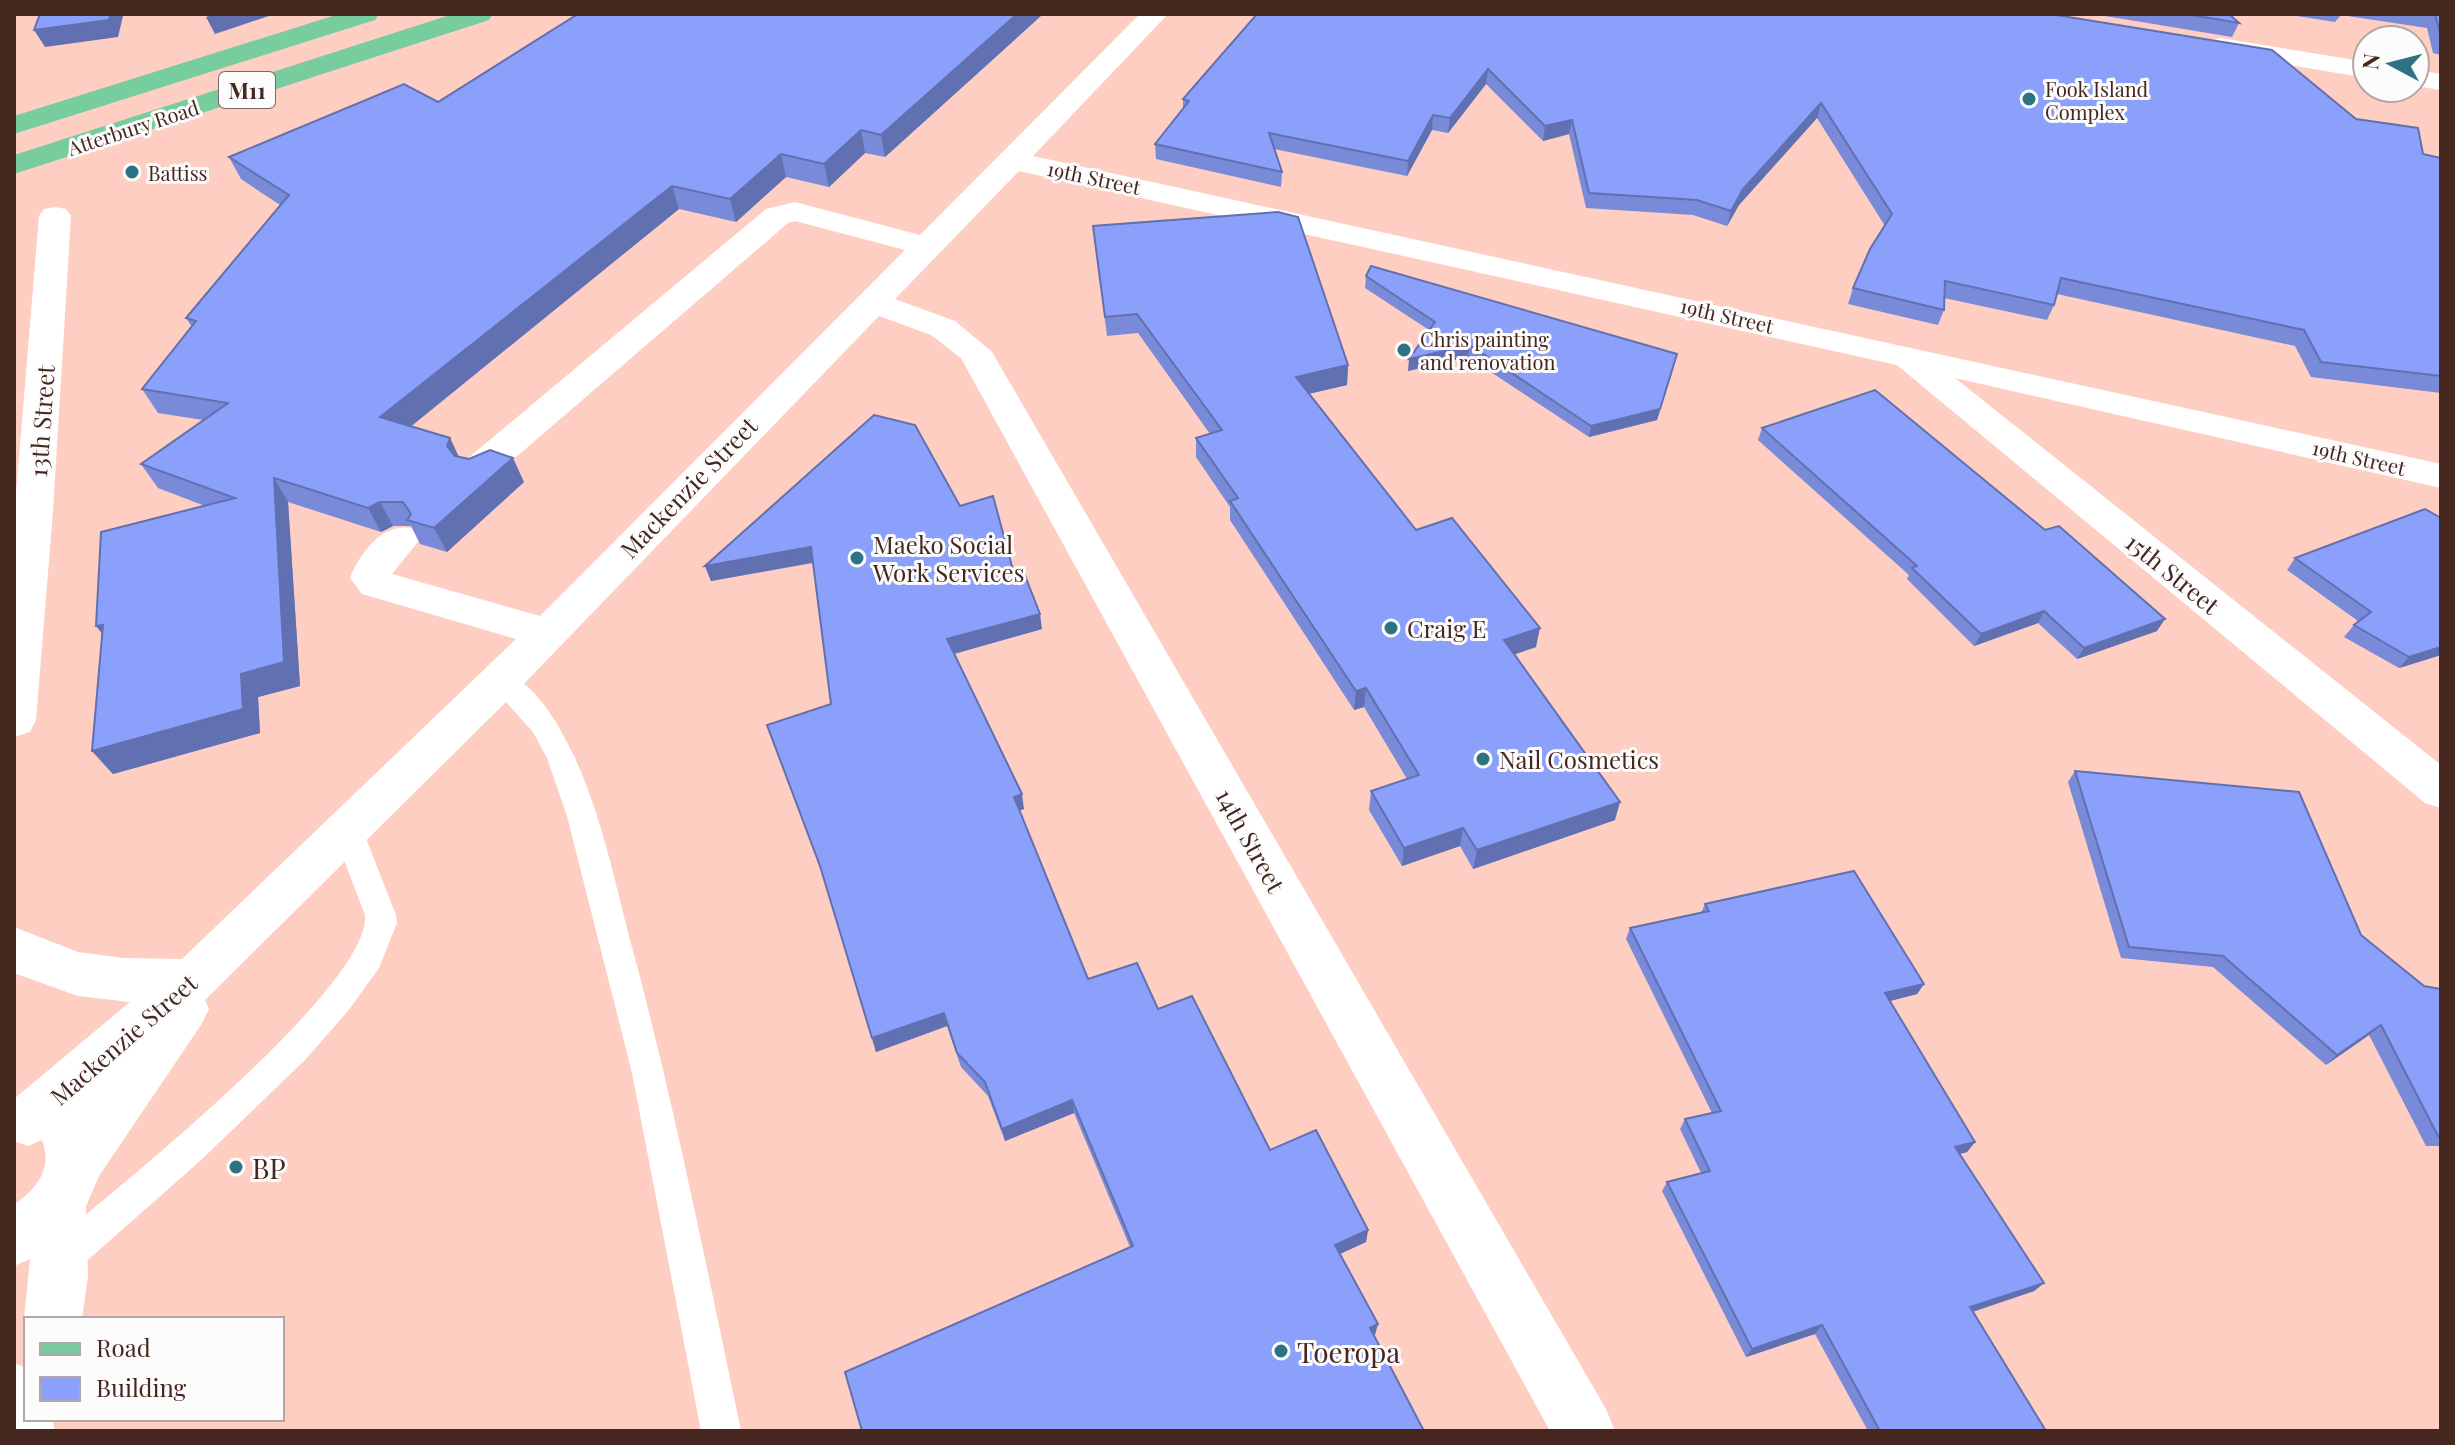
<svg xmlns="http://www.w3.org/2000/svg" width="2455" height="1445" font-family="'Playfair Display',serif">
<rect width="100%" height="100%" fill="#ffcec3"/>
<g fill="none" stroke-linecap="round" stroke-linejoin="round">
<!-- lane -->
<g fill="#fff" fill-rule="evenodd">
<path d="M501,671C536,682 559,725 574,756C602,816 615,883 632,947C675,1107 707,1269 741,1431H701L632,1073L567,816L547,758L533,732L487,681L491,674Z"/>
<path d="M348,819L359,823L363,831L396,915L397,923L379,968L348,1011L305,1060L200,1161L72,1274L59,1279L46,1274L41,1261L46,1248C105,1198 372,987 365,915L333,831L337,823Z"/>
</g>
<!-- street -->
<g fill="#fff" fill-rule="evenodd">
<path d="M1140,14H1168L1033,156L2441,464V488L1955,378L2441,765V808L2425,803L1897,365L1019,171L895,299L955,321L992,352L1606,1409L1615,1431H1550L961,358L931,335L879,316L516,692L205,1000L209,1009L201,1025L99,1176L86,1206L88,1276L82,1319H26V1325L24,1319L30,1259L14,1266V1205C37,1188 53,1169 42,1140L28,1146L14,1141V1099L130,1002L78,996L14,973V927L78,952L124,958L182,959L516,639L362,594L350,578C361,551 384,520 415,529L421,538L392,574L540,616L905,250L795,221L788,223L493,477L480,480L467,477L461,468L467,459L766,209L795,202L920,235Z"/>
<path d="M2221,38L2367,62V78L2211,52L2207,46L2211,40Z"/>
<path d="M2415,70L2441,74V90L2415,86Z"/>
<path d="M55,207L66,209L71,216L53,511L36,720L30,732L14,737V517L39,216L44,209Z"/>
<path d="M14,1363L26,1368V1419H52L55,1431H14Z"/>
</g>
<!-- primary -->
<g fill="#78cd9f" fill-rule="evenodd">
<path d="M339,14H379L375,20L14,134V116Z"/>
<path d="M453,14H493L489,20L14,174V155Z"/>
</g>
</g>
<!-- wall -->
<g fill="#788ad8">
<path d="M1043,14L885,157L865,153L829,187L786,177L736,222L679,209L411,426L450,438L459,457L524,482L447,552L420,544L411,526H393L381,532L288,502L300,686L258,697L260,733L113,774L92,751L205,506L158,488L141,464L203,420L158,413L142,389L192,327L186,318L280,205L241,179L229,157L438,102Z"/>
<path d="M1257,14L2356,119L2423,154L2441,158V393L2311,377L2295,346L2057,294L2054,305L2047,320L1944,298V310L1938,325L1848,304L1853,288L1885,226L1817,118L1739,205L1727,226L1693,215L1586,208L1569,134L1543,141L1486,84L1448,133L1432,130L1407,176L1274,149L1282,172L1281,187L1156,159L1155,144L1183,108V99Z"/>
<path d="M2093,14H2229L2239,23L2232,37Z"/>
<path d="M2285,14H2441V55L2433,53L2427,28L2341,15L2335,22Z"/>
<path d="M1093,226L1348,365L1347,385L1308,394L1416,530L1536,647L1515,654L1615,820L1473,869L1460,846L1402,866L1369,810L1371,791L1407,779L1364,707L1354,710L1230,520V507L1196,457V438L1210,434L1138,333L1107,336Z"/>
<path d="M1366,276L1674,366L1657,420L1589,437L1468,357L1408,371L1429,330L1365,288Z"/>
<path d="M1762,428L2157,631L2077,659L2038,623L1974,646L1907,579L1909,575L1758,440Z"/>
<path d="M960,506L1013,570L1042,629L954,654L1024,809L1019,810L1088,979L1158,1009L1270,1150L1368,1230L1366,1242L1340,1254L1375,1335L1130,1247L1074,1113L1005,1141L988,1096L961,1067L947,1026L876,1052L822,872L831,704L813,563L711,581L705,566Z"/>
<path d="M2295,558L2441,655L2399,668L2344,637L2354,625L2358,621L2287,570Z"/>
<path d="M2075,771L2361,935L2424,986L2441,989V1146H2426L2369,1035L2326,1065L2213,967L2121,958L2068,782Z"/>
<path d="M1705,904L1924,984L1917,994L1890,1001L1975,1142L1967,1152L1960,1154L2044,1283L2034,1291L1973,1312L2046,1431H1868L1815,1334L1746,1357L1662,1191L1667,1182L1701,1173L1680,1129L1685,1119L1712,1113L1626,939L1630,928L1701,913Z"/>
</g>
<!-- shaded-wall -->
<g fill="#6170b0">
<path d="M110,14H135L123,16L118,37L45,47L34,30Z"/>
<path d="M215,14H275L215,34L206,17Z"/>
<path d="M1017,14H1043L885,157L881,135Z"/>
<path d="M1488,69L1486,84L1448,133L1450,118Z"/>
<path d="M1821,103L1817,118L1739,205L1727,226L1731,211L1743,189Z"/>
<path d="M1433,115L1432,130L1407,176L1408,161Z"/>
<path d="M1572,120L1569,134L1543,141L1545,126Z"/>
<path d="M861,130L865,153L829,187L824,164Z"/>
<path d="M781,154L786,177L736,222L730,199Z"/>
<path d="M672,186L679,209L393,441L380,417Z"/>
<path d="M1470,345L1468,357L1408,371L1409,359Z"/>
<path d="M1348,365L1347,385L1295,397L1296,377Z"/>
<path d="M1674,366L1657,420L1589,437L1591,426Z"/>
<path d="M450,438L461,462L458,470L447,446Z"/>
<path d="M513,458L524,482L447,552L434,528Z"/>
<path d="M274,478L288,502L300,686L258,697L260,733L113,774L92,751Z"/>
<path d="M380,502L393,526L381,532L368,508Z"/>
<path d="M811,547L815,562L711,581L705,566Z"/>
<path d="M2044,611L2038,623L1974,646L1981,634Z"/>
<path d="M1040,614L1042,629L950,655L947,639Z"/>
<path d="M2165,619L2157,631L2077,659L2084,648Z"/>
<path d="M103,625L115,650L96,626Z"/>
<path d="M1540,628L1536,647L1501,659L1504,640Z"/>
<path d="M2441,647V655L2399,668L2409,657Z"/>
<path d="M1366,688L1364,707L1354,710L1356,691Z"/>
<path d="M1022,794L1024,809L1016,812L1014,797Z"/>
<path d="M1620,802L1615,820L1473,869L1477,850Z"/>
<path d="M1463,828L1460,846L1402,866L1404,848Z"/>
<path d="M1924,984L1917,994L1878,1004L1885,993Z"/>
<path d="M944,1013L947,1026L876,1052L872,1038Z"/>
<path d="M2381,1025L2369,1035L2326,1065L2337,1055Z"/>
<path d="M1072,1100L1074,1113L1005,1141L1002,1129Z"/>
<path d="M1975,1142L1967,1152L1948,1157L1955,1147Z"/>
<path d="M1368,1230L1366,1242L1333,1257L1335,1245Z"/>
<path d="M2044,1283L2034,1291L1962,1315L1970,1307Z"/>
<path d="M1378,1324L1375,1335L1368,1339L1370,1328Z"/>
<path d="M1822,1325L1815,1334L1746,1357L1752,1349Z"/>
</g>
<!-- building -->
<g fill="#8ba0fb" stroke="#6170b0" stroke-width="2">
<path d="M40,14H110L109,20L34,30Z"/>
<path d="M578,14H1017L881,135L861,130L824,164L781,154L730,199L672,186L380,417L450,438L447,446L455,456L469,459L490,450L513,458L434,528L407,520L411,514L403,502H380L368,508L274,478L284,662L241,674L243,709L92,751L103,625L96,626L101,532L235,498L141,464L228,403L142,389L196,321L186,318L289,195L229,157L404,84L438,102Z"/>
<path d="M1257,14H2050L2272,50L2356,119L2418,128L2423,154L2441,158V376L2321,362L2304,330L2061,278L2054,305L1945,281L1944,310L1853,288L1870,249L1892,214L1821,103L1743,189L1731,211L1697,200L1589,193L1572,120L1545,126L1488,69L1450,118L1433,115L1408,161L1269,133L1282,172L1155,144L1189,101L1183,99Z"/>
<path d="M2186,14H2229L2239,23Z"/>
<path d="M2434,14H2441V36L2435,14Z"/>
<path d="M1278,212L1298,217L1348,365L1296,377L1416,530L1452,518L1540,628L1504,640L1620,802L1477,850L1463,828L1404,848L1371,791L1419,775L1366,688L1356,691L1230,501L1238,498L1196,438L1222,430L1137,314L1105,317L1093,226Z"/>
<path d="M1371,266L1677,354L1660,409L1591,426L1470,345L1409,359L1435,322L1366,276Z"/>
<path d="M1875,390L2045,530L2059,526L2165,619L2084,648L2044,611L1981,634L1912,568L1917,566L1762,428Z"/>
<path d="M874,415L915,425L960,506L993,496L1013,570L1022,568L1040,614L947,639L1022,794L1014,797L1088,979L1137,963L1158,1009L1192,996L1270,1150L1316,1130L1368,1230L1335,1245L1378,1324L1370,1328L1424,1431H862L845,1372L1133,1246L1072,1100L1002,1129L985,1082L957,1053L944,1013L872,1038L820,866L767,725L831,704L811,547L705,566Z"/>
<path d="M2425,509L2441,518V647L2409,657L2354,625L2371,612L2295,558Z"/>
<path d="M2075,771L2299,792L2361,935L2424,986L2441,989V1136H2438L2381,1025L2337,1055L2223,956L2129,947Z"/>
<path d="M1854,871L1924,984L1885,993L1975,1142L1955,1147L2044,1283L1970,1307L2046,1431H1880L1822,1325L1752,1349L1667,1182L1710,1171L1685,1119L1721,1111L1630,928L1709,911L1705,904Z"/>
</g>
<!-- markers -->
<g fill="#2d7381" stroke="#fcfcfc" stroke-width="3">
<circle cx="2029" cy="99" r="8"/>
<circle cx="132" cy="172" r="8"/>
<circle cx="1404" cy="350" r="8"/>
<circle cx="857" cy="558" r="8"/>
<circle cx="1391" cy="628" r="8"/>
<circle cx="1483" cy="759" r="8"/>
<circle cx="236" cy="1167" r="8"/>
<circle cx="1281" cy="1351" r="8"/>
</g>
<g text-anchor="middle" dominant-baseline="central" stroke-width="6" stroke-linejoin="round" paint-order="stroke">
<!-- far-poi labels -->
<g font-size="20" fill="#462720" stroke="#fcfcfc" text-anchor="start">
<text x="2045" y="88">Fook Island<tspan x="2045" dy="23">Complex</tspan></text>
<text x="148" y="172">Battiss</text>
<text x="1420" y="338">Chris painting<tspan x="1420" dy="23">and renovation</tspan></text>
</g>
<!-- far-street labels -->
<g font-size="20" fill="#462720" stroke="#fcfcfc">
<text transform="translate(133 127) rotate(-18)">Atterbury Road</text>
<text transform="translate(1094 177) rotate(12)">19th Street</text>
<text transform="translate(1727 315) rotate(13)">19th Street</text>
<text transform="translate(2359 457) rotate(13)">19th Street</text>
</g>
<!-- shield labels -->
<rect fill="#fcfcfc" stroke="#7d6762" stroke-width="2" x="219" y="72" width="56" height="36" rx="6"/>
<g font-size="22" font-weight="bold" fill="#462720">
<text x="247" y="90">M11</text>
</g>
<!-- street labels -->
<g font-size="24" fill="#462720" stroke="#fcfcfc">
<text transform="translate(41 421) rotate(-86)">13th Street</text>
<text transform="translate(688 487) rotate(-46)">Mackenzie Street</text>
<text transform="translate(2173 573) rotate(39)">15th Street</text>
<text transform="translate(1251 840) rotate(61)">14th Street</text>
<text transform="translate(123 1039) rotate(-41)">Mackenzie Street</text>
</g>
<!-- poi labels -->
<g font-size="24" fill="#462720" stroke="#fcfcfc" text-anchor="start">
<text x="873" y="544">Maeko Social<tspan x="873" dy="28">Work Services</tspan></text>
<text x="1407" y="628">Craig E</text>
<text x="1499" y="759">Nail Cosmetics</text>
</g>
<!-- near-poi labels -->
<g font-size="28" fill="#462720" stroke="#fcfcfc" text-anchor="start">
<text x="252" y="1167">BP</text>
<text x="1297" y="1351">Toeropa</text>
</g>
</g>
<!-- border -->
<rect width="2455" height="1445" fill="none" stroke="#462720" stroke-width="32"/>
<!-- legend -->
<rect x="24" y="1317" width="260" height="104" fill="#fcfcfc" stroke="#b3a7a4" stroke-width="2"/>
<rect x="40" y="1343" width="40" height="12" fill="#78cd9f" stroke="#b3a7a4" stroke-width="2"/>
<text x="96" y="1357" font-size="24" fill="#462720">Road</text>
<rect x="40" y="1377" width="40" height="24" fill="#8ba0fb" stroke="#b3a7a4" stroke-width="2"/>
<text x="96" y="1397" font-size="24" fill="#462720">Building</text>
<!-- north arrow -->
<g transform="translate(2391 64) rotate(277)"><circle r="38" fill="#fcfcfc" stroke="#b3a7a4" stroke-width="2"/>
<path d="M0-6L14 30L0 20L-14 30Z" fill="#2d7381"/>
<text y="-12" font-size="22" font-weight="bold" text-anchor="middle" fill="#462720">N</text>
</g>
</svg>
